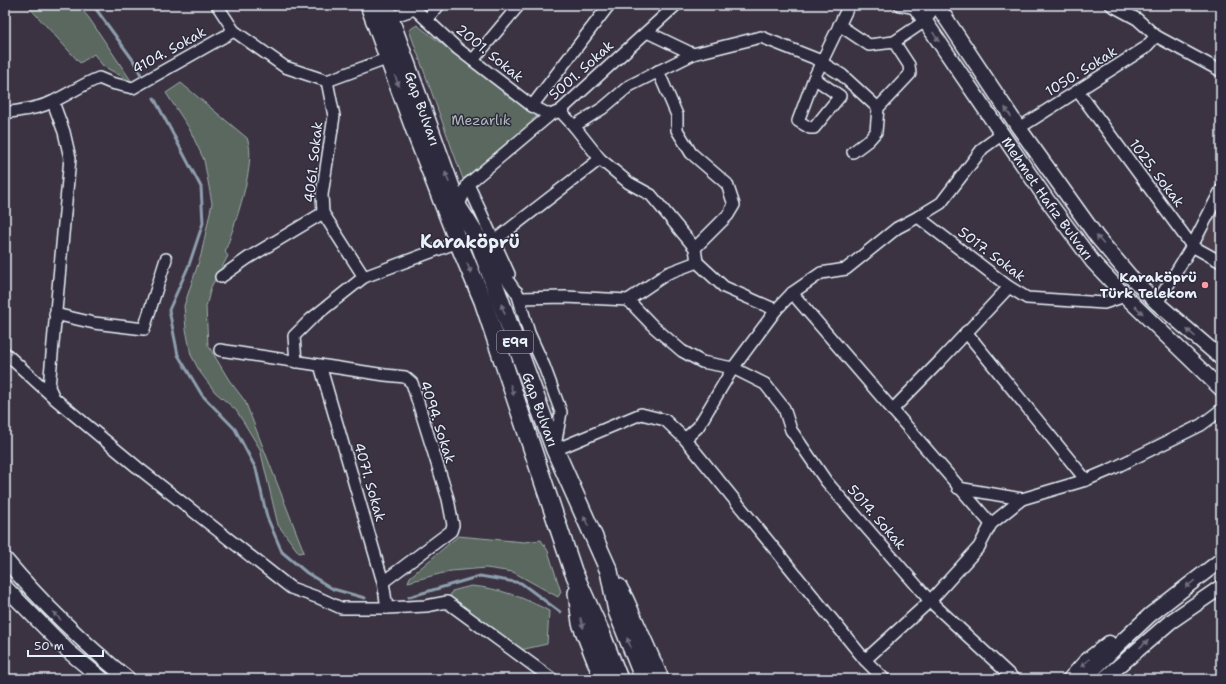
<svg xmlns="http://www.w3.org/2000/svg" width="1226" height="684" font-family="'Shantell Sans',sans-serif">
<rect width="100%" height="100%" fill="#3b3342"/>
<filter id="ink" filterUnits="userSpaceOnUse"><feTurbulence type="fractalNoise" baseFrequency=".025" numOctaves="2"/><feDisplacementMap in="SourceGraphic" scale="8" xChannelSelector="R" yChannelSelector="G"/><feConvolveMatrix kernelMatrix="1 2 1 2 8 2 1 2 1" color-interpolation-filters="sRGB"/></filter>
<g filter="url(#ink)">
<!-- built -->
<path fill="#493e48" d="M1221,203V253L1201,243Z"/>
<!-- green -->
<g fill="#5a685e" stroke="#a1acab">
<path d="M27,5H78L89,18L132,82L103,66L94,54L80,63Z"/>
<path d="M417,25L537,116L532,120L535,126L463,179L409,30Z"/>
<path d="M181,83L247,138C258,162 234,226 225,252L228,256L211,287L206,307L208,345L229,380L245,401L304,552L299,553L278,525L260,449L236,410L215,392L200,372L191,355L186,329L184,306L201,255L212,203L204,160L189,128L166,93Z"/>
<path d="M458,536L524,542L541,540L548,551L561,592L558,597L513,572L486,568L451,571L408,582L410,577Z"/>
<path d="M471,586C499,588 525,598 549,611L547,644L516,651L510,645V641L449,599L452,591Z"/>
</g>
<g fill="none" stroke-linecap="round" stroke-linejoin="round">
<!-- stream -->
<g stroke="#8e9fae" stroke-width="3">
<path d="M93,5L133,60L141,75"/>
<path d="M154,98L201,187L203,223L189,265L169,310L178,355L202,395L235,429L256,469L267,517L282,552L307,573L333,589L365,598"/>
<path d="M409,597L480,576L521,583L560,612"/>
</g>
<!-- minor casing -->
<g stroke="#e8f1f8" stroke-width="14">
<g id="minor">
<path d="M217,5L234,31L285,67L327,81L334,116L322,195L323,213L364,277"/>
<path d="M900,5L917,8"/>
<path d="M1111,5L1137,19L1156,36L1221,71"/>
<path d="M415,9L458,49L532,106L550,115"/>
<path d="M389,18L415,9L414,5"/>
<path d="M427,20L439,5"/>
<path d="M839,25L869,45L894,42L925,21L935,5"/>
<path d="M647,32L693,54"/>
<path d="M473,60L519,5"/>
<path d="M658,71L677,115V130L691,153L727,184L734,205L728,215L695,248L697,262"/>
<path d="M814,78L840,96L814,128H810L798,121L814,78L849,5"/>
<path d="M327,81L389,58"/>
<path d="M1078,91L1192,246L1221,262"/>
<path d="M53,102L64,132L70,158L49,387L54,398L137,467L291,588L319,598L341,608H387L426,606L447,602L552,679"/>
<path d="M532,106L609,5"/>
<path d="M560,111L574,126L600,159L629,183L651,195L695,248"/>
<path d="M5,113C21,110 39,109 54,101C69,94 83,84 99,78L111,83L133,88L234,31"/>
<path d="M574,126L603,108L629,86L693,54L761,37L814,58L842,75L878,108"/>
<path d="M1019,128L1145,48L1156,36"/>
<path d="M853,152L869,140L876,132L878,108L910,74L909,65L894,42"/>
<path d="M468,184L509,274"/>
<path d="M458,207L468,184L550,115L560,111L676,5"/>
<path d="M918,217L1009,287L1027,298L1104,303L1125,296"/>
<path d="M494,241L600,159"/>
<path d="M488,252L520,298L565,297L628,300L668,273L697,262L724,287L776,310L792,293L821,273L846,269L897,228L918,217L941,203L983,148L1001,135"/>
<path d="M221,277L248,258L323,213"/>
<path d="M517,292L529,333L544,366L561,412L555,446"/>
<path d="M792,293L991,524"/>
<path d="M628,300L654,327L682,351L702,362L733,368L765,384L784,408L791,430L826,481L930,601L1014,679"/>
<path d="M1157,303L1192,246L1221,190"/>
<path d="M55,314L94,323L144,329L166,259"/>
<path d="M966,332L1086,480"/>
<path d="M220,350L385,375L405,377L412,383L448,499L453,525L451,531L383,582"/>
<path d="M5,353L52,396"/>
<path d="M296,362L294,336L311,319L364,277L458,242"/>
<path d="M320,365L383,582L387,608"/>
<path d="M892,410L940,361L1009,287"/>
<path d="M685,439L698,427L733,368L776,310"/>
<path d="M555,450L641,414L665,420L685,439L865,660L884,679"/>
<path d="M958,488L1022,499"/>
<path d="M865,660L930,601L979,547L991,524L1022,499L1086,480L1112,469L1201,425L1221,410"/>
</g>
</g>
<!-- major casing -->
<g stroke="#e8f1f8" stroke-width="17">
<g id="major">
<path id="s1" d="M914,5L1047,200L1093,262L1125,296L1221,389"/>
<path d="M937,5L1019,128L1097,237L1130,276L1157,303L1221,358"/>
<path d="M5,559C42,603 83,643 128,679"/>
<path d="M5,587L68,651L102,679"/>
<path d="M1070,679L1085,662L1109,643"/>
<path d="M1084,679L1117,646L1150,615L1221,560"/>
<path d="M1104,679L1170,622L1221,587"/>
</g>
</g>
<!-- highway casing -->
<g stroke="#e8f1f8" stroke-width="20">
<g id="highway">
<path d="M369,5L418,139L458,242L483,301L573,571L601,633L619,679"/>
<path id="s2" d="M385,5L458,207L477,237L555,450L609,571L617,611L644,679"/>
<path d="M618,587L625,600L660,679"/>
<path d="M577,593L581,623L603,679"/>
</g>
</g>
<!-- minor -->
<use href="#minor" stroke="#2f2a3d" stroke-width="11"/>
<!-- major -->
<use href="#major" stroke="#2f2a3d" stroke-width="14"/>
<!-- highway -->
<use href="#highway" stroke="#2f2a3d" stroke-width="17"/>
</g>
<!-- one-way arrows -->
<defs><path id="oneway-solid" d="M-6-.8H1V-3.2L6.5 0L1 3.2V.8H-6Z"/></defs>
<g fill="#70707e">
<use href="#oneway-solid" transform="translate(936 37) rotate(56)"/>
<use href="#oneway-solid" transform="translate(397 81) rotate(70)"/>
<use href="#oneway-solid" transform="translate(1008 112) rotate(-124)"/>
<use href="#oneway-solid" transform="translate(447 177) rotate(-110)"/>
<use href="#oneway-solid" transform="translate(1100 240) rotate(-130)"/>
<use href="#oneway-solid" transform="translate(469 268) rotate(67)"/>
<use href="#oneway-solid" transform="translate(503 309) rotate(-110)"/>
<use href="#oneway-solid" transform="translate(1139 310) rotate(44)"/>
<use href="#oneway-solid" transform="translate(1191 333) rotate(-139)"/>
<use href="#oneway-solid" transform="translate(512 390) rotate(72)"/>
<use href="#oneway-solid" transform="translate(586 521) rotate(-114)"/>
<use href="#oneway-solid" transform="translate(1190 584) rotate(142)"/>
<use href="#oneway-solid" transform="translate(57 616) rotate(-134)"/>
<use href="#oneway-solid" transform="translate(582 623) rotate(74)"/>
<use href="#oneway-solid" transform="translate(629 643) rotate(-112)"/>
<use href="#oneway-solid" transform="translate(1144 644) rotate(-40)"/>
<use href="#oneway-solid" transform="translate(1085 663) rotate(137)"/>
</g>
</g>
<!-- markers -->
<circle fill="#ff9aa2" stroke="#2f2a3d" stroke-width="1.5" cx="1205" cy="285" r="4"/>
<g text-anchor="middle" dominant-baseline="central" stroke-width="3" stroke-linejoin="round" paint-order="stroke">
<!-- shield labels -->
<rect fill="#2f2a3d" stroke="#b0b5c0" stroke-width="1" x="497" y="331" width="36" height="22" rx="3"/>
<g font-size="13" font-weight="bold" fill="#e8f1f8">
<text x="515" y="342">E99</text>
</g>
<!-- street labels -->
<g font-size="14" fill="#e8f1f8" stroke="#2f2a3d">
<text transform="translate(169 50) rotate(-29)">4104. Sokak</text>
<text transform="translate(490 53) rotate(39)">2001. Sokak</text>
<text transform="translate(581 70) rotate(-42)">5001. Sokak</text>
<text transform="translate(1081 71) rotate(-32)">1050. Sokak</text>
<text stroke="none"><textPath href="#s2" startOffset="110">Gap Bulvarı</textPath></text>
<text transform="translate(313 162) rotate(-84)">4061. Sokak</text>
<text transform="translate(1157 173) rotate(53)">1025. Sokak</text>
<text stroke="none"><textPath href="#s1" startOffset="235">Mehmet Hafız Bulvarı</textPath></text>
<text transform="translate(992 254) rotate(37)">5017. Sokak</text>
<text stroke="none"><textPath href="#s2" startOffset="434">Gap Bulvarı</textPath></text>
<text transform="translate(438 422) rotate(72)">4094. Sokak</text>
<text transform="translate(370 482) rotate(74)">4071. Sokak</text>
<text transform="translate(877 517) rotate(49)">5014. Sokak</text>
</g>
<!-- park labels -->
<g font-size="14" fill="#afbaba" stroke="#2f2a3d">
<text x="481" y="120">Mezarlık</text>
</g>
<!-- poi labels -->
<g font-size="14" font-weight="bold" fill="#e8f1f8" stroke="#2f2a3d" text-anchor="end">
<text x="1197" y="277">Karaköprü<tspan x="1197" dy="16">Türk Telekom</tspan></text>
</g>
<!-- district labels -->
<g font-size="18" font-weight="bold" fill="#e8f1f8" stroke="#2f2a3d">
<text x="470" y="242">Karaköprü</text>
</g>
</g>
<!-- margin -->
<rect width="1226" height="684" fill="none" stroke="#2f2a3d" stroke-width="20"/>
<rect x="10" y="10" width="1206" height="664" fill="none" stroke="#e8f1f8" stroke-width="1.5" filter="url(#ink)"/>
<!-- scale -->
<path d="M28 650v6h75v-6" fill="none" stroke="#e8f1f8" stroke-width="2"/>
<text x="34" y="650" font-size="12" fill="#e8f1f8" stroke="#2f2a3d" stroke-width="3" paint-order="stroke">50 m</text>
</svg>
